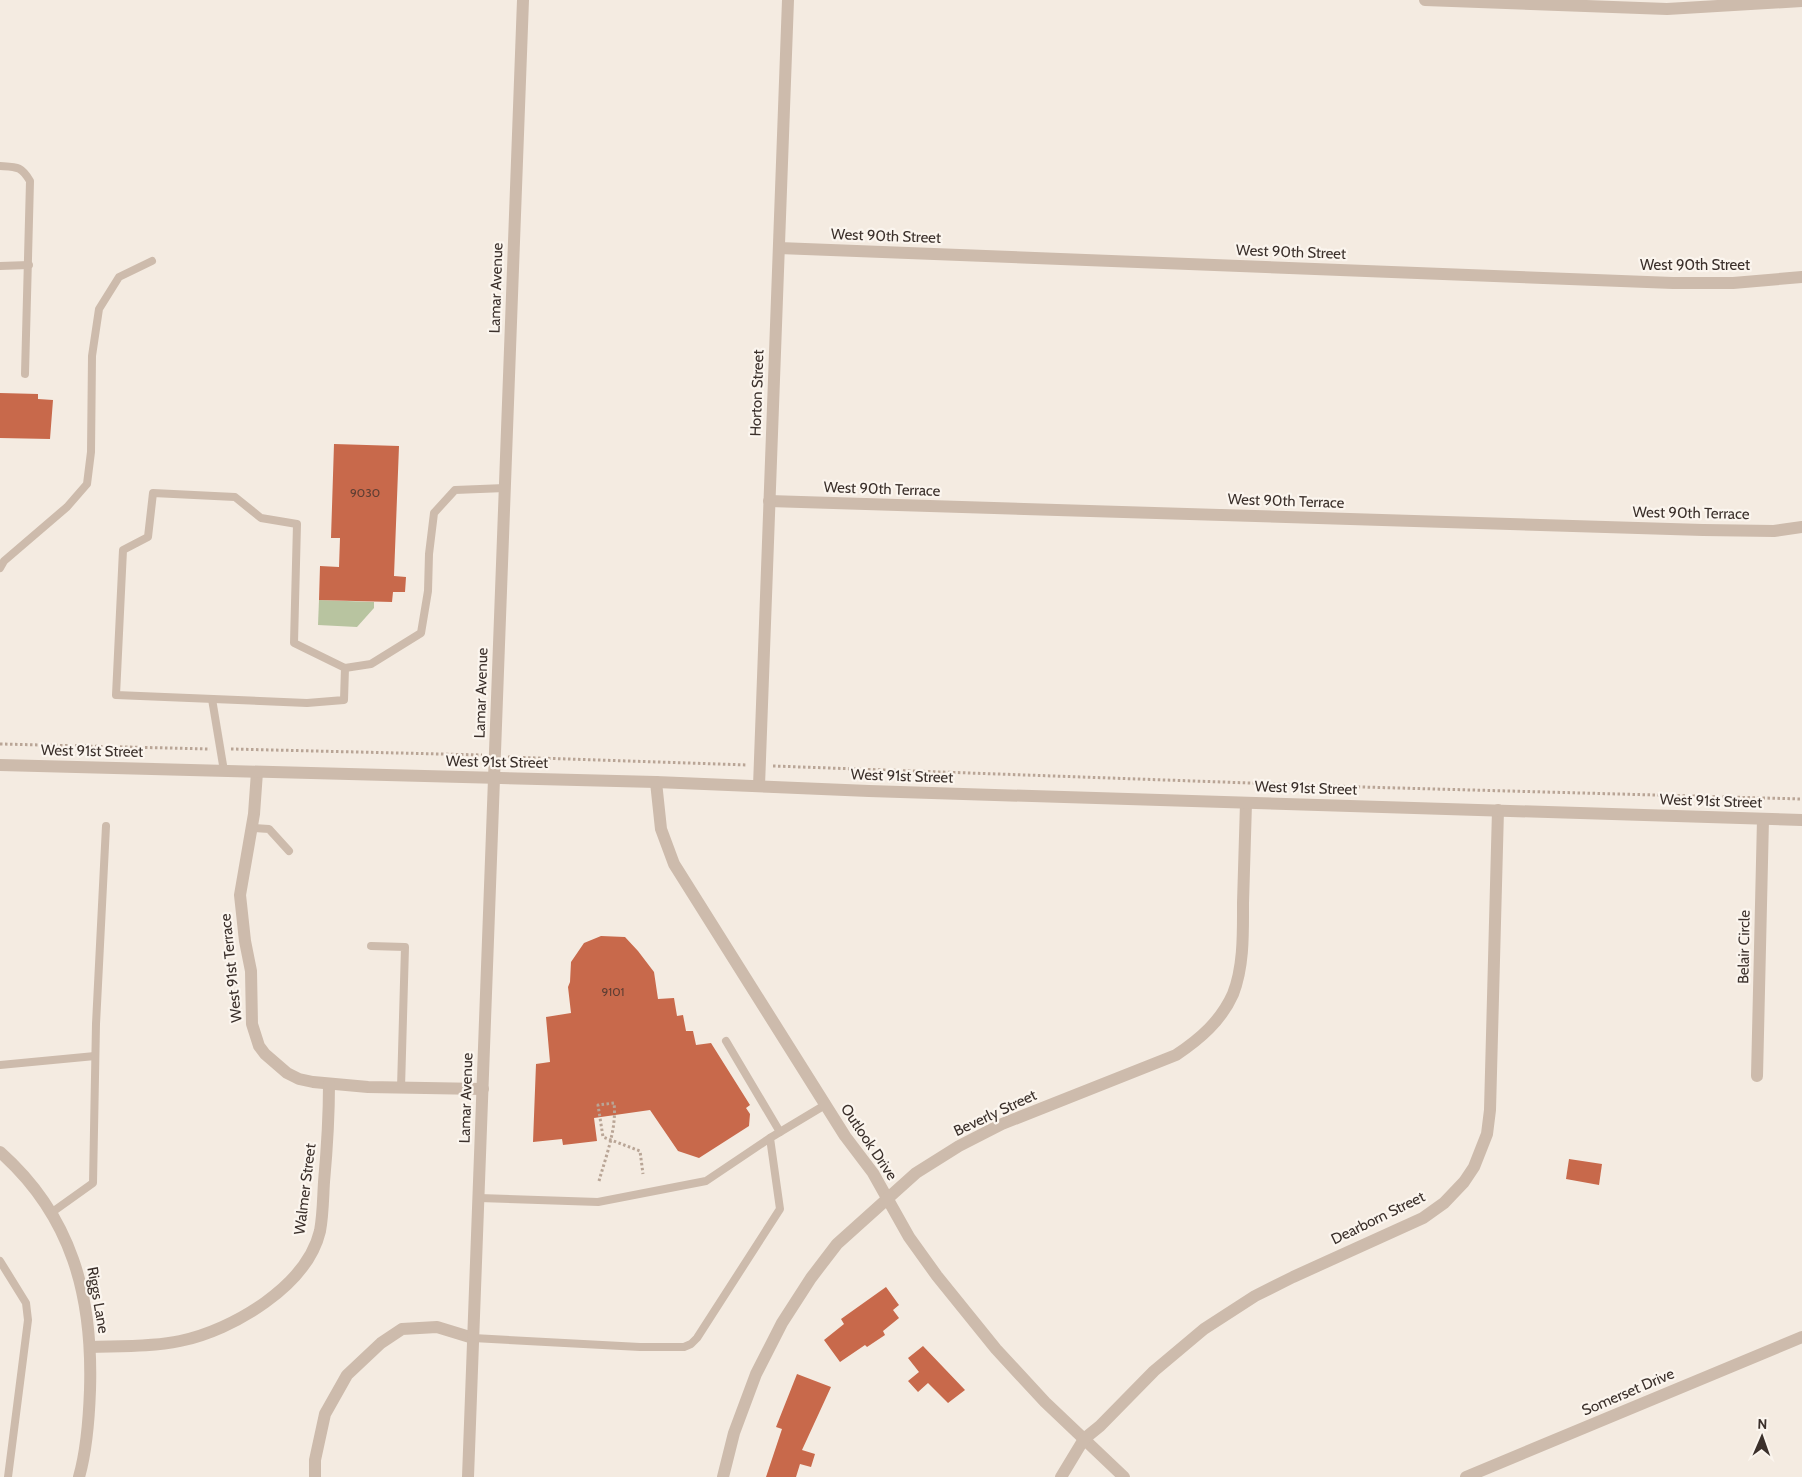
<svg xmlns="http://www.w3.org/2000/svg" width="1802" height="1477" font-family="Cabin,sans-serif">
<rect width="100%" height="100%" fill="#f4ebe1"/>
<!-- green -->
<path fill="#b8c4a0" d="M319,600L374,602V608L357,627L318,625Z"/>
<!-- building -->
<g fill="#c8694b">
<path d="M0,393L38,394V399L53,400L50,439L0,438Z"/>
<path d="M334,444L399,446L394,576L406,577L405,592H393L392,602L319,600L320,566L339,567L340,538H331Z"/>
<path d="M601,936L625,937L638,951L654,972L658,999L674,998L677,1016L683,1015L686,1031H693L696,1045L711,1043L750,1105L746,1108L750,1114L749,1126L699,1158L678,1151L650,1110L594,1118L597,1141L563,1145L562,1139L533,1142L536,1064L550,1062L546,1017L571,1013L568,987L570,982L571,962L584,943Z"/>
<path d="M1569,1159L1602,1164L1599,1185L1566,1179Z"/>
<path d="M886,1287L899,1305L893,1310L899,1318L883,1331L885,1335L867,1347L865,1345L840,1362L824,1340L844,1324L841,1319Z"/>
<path d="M923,1346L965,1390L948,1403L928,1383L918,1392L908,1381L919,1372L908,1358Z"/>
<path d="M797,1374L831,1387L802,1450L815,1454L811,1467L800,1464L796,1477H766L782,1429L776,1427Z"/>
</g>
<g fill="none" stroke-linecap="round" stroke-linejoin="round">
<!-- path -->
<g stroke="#b9a596" stroke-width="3" stroke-dasharray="2.5 2.5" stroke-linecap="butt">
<path d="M0,744L210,749"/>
<path d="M231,749L482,755"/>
<path d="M508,757L747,765"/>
<path d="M773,766L1362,787L1802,799"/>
<path d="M599,1181C606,1156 617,1128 614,1103L598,1105L603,1137L640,1151L643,1174"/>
</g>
<!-- service -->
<g stroke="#cdbbac" stroke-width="8">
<path d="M0,166C17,167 21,166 30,181L25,374"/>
<path d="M0,266L29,265"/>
<path d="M0,568L4,561L67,507L87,484L91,452L92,356L99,309L119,277L152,261"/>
<path d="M345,668L294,643L297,524L261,518L235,497L153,493L148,537L123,550L116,695L307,703L344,700L345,668L371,664L421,633L428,591L429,554L434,513L455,490L505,488"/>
<path d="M212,699L224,771"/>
<path d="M252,828L269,829L289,851"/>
<path d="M371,946L405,947L401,1088"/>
<path d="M726,1041L780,1132"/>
<path d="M0,1065L95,1056"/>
<path d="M479,1198L598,1202L706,1181L770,1138"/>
<path d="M51,1213L93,1183L96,1024L106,826"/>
<path d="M0,1261L26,1303L28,1320L8,1477"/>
<path d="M473,1338L640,1347H684L691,1344L697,1338L780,1209L770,1138L825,1105"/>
</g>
<!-- minor -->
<g stroke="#cdbbac" stroke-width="12">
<path d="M1425,0L1667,9L1802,1"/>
<path d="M779,248L1673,283H1733L1802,277"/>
<path d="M769,501L1703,530L1774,531L1802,527"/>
<path d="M257,772L254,814L240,895L245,941L251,971L252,1024L259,1046L265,1054L287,1073L299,1079L313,1082L368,1087L483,1089"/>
<path d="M656,782L661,829L674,864L845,1136L873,1173L909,1237L937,1276L996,1349L1045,1402L1124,1477"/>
<path d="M759,786L788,0"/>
<path d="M1757,1076L1763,819"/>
<path d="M0,1152C72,1216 93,1296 90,1390C89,1419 87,1449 79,1477"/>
<path d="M90,1347C119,1346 152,1347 180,1341C233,1330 307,1286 320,1231C323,1215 323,1198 324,1182C327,1149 329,1117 329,1084"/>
<path d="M315,1477V1460L325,1414L347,1375L381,1343L402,1329L437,1327L473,1338"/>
<path d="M723,1477L734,1433L756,1374L782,1323L811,1278L837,1244L916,1173L959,1146L1002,1124L1176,1055C1200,1039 1221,1021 1233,994C1244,966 1243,932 1243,903C1244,869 1245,836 1246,803"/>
<path d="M1061,1477L1084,1439L1100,1426L1154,1371L1204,1329L1255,1296L1293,1277L1423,1218L1444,1203L1464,1182L1474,1167L1487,1134L1490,1110L1498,810"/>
<path d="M1466,1477L1802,1337"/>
</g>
<!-- tertiary -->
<g stroke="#cdbbac" stroke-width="12">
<path d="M0,765L656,782L869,791L1802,820"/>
<path d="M468,1477L523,0"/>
</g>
</g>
<g text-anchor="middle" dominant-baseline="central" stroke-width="4.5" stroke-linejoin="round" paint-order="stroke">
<!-- number labels -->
<g font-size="12" fill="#5e3e33">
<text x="365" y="492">9030</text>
<text x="613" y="991">9101</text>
</g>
<!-- street labels -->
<g font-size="15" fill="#3b302b" stroke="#fbf5ee">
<text transform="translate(886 236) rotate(2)">West 90th Street</text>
<text transform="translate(1291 252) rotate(2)">West 90th Street</text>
<text x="1695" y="265">West 90th Street</text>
<text transform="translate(496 288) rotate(-88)">Lamar Avenue</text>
<text transform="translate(757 393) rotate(-88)">Horton Street</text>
<text transform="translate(882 489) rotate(2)">West 90th Terrace</text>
<text transform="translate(1286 501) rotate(2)">West 90th Terrace</text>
<text transform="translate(1691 513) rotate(1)">West 90th Terrace</text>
<text transform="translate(481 693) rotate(-88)">Lamar Avenue</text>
<text transform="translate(92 751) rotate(1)">West 91st Street</text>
<text transform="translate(497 762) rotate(1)">West 91st Street</text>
<text transform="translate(902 776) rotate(2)">West 91st Street</text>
<text transform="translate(1306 788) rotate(2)">West 91st Street</text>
<text transform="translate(1711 801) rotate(2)">West 91st Street</text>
<text transform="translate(1744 947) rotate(-89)">Belair Circle</text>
<text transform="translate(231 968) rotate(-96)">West 91st Terrace</text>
<text transform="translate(466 1098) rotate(-88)">Lamar Avenue</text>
<text transform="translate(995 1113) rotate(-25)">Beverly Street</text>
<text transform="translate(869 1142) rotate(56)">Outlook Drive</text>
<text transform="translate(305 1189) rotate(-83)">Walmer Street</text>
<text transform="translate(1378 1218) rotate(-26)">Dearborn Street</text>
<text transform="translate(98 1300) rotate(80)">Riggs Lane</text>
<text transform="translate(1628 1392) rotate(-23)">Somerset Drive</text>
</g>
</g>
<!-- north arrow -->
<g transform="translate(1762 1437) rotate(2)" stroke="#fbf5ee" stroke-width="4" paint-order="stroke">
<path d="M0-4L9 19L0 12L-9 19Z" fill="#3b302b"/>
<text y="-8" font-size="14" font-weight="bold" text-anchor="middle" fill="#3b302b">N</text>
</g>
</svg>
